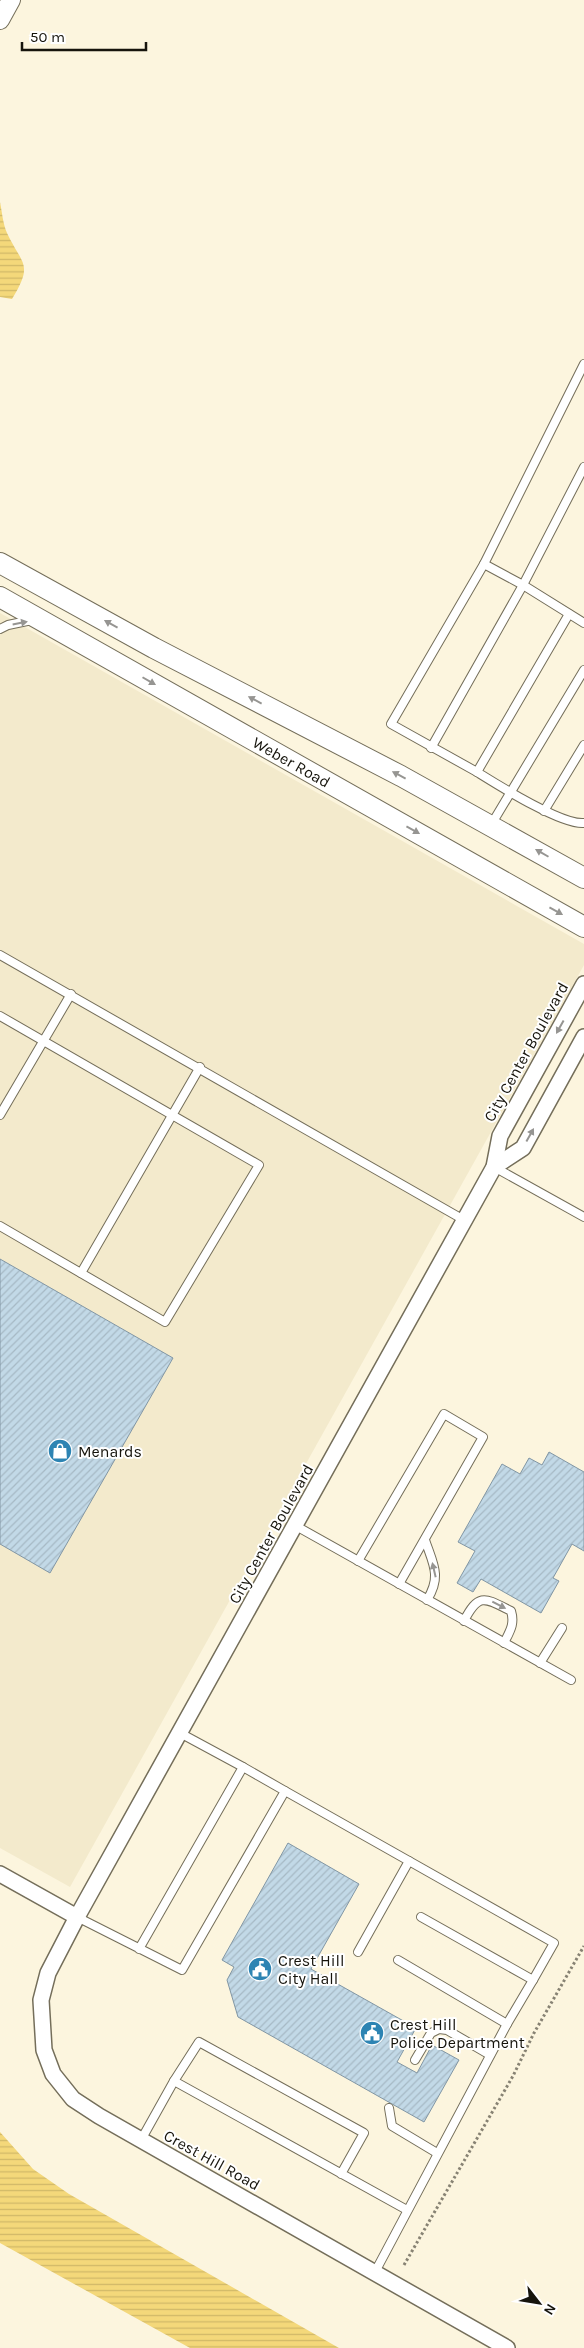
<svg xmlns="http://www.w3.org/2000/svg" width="584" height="2348" font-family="Karla,sans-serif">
<defs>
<pattern id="water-rules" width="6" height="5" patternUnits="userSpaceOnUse" patternTransform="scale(1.25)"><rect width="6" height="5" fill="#f4d87a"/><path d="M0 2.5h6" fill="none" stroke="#d0b868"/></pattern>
<pattern id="building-hatch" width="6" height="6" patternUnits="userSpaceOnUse" patternTransform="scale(1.25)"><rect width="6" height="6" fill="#c2d9e7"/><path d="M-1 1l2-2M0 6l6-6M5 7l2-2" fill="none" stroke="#a6b9c5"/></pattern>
</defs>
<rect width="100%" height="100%" fill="#fcf5de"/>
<!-- built -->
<path fill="#f3eacc" d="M0,613L584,944V965L70,1887L0,1848Z"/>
<!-- water -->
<g fill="url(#water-rules)">
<path d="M0,202C2,212 3,224 7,233C22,265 34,263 12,299L0,297Z"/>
<path d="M0,2132L33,2169L69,2194L339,2348H190L0,2243Z"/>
</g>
<!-- building -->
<g fill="url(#building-hatch)" stroke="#8196a4">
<path d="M0,1259L173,1358L50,1573L0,1544Z"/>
<path d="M549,1452L584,1472V1551L572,1544L553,1578L559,1581L541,1613L481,1579L473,1592L457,1583L475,1551L458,1542L502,1464L520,1474L529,1458L542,1465Z"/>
<path d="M288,1843L359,1884L311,1969L416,2028L397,2062L417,2073L432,2045L459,2060L424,2122L238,2017L227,1980L234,1967L222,1960Z"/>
</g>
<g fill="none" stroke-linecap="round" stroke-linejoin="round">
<!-- service casing -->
<g stroke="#746e5a" stroke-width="10">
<g id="service">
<path d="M484,564L584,364"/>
<path d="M569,614L477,772C498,785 561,825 584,823"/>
<path d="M0,629L8,625L32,620"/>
<path d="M431,748L523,585L584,623"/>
<path d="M477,772L391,724L484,564L523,585L584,467"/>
<path d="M544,811L584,745"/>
<path d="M491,825L584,670"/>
<path d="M0,955L464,1220"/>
<path d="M0,1016L259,1165L165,1322L0,1226"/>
<path d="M0,1115L71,994"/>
<path d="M494,1167L584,1217"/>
<path d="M81,1273L200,1067"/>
<path d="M296,1526L571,1680"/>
<path d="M425,1540C433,1564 442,1576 427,1600"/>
<path d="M358,1561L444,1414L483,1437L399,1584"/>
<path d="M464,1621C479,1592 485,1598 511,1611C515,1624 510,1631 504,1643"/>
<path d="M540,1663L562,1628"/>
<path d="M180,1733L243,1767"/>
<path d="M285,1791L409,1861L358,1952"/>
<path d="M409,1861L554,1943L533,1980L421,1917"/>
<path d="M77,1917L182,1970L285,1791L243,1767L139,1949"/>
<path d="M398,1960L507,2024L533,1980"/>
<path d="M415,2060L431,2033L439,2029L447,2030L490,2055"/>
<path d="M389,2108L392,2126L437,2153"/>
<path d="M141,2140L174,2081"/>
<path d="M341,2174L364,2133L199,2042L174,2081L407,2210"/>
<path d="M375,2272L507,2024"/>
</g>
</g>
<!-- minor casing -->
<g stroke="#746e5a" stroke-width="18">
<g id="minor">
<path d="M494,1167L523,1148L584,1037"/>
<path d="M0,1874L77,1917"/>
<path d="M507,2348L99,2116L73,2099L53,2074L44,2050L41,2000L48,1973L77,1917L494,1167L500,1136L584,984"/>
</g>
</g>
<!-- tertiary casing -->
<g stroke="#746e5a" stroke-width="20">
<path id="tertiary" d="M0,20L11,0"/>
</g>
<!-- secondary casing -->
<g stroke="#746e5a" stroke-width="22">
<g id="secondary">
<path d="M0,563L154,648L401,776L584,878"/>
<path id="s1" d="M0,597L584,927"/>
</g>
</g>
<!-- path -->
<path stroke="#878273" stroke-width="3" stroke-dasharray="2.5 2.5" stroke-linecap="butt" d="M404,2265L513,2076L534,2033L584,1946"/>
<!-- service -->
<use href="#service" stroke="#fff" stroke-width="8"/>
<!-- minor -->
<use href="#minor" stroke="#fff" stroke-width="15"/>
<!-- tertiary -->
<use href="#tertiary" stroke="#fff" stroke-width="18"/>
<!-- secondary -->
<use href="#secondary" stroke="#fff" stroke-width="20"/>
</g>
<!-- one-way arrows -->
<defs><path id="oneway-solid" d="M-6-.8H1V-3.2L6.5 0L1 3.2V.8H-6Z" transform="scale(1.25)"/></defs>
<g fill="#969592">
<use href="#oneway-solid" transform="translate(20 623) rotate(-11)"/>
<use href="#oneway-solid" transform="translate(111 624) rotate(-151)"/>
<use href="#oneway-solid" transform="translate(149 681) rotate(30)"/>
<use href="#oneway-solid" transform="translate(255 700) rotate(-152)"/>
<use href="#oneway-solid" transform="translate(399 775) rotate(-152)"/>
<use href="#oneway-solid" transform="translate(413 830) rotate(29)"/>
<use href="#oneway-solid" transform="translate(542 853) rotate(-150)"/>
<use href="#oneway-solid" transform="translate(556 911) rotate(29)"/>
<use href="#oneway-solid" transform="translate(560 1027) rotate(119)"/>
<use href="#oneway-solid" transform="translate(530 1135) rotate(-61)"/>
<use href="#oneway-solid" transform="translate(434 1570) rotate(-103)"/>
<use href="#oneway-solid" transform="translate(499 1605) rotate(27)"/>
</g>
<!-- icons -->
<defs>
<g id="shop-disc" transform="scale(1.25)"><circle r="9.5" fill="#2d84b3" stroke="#fff"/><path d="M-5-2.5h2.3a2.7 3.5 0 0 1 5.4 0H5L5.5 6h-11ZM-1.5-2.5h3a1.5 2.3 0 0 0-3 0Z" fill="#fff"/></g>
<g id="civic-disc" transform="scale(1.25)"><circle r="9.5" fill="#2d84b3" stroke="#fff"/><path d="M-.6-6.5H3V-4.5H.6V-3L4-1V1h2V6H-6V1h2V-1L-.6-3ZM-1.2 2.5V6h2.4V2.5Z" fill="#fff"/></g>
</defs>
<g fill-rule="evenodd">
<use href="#shop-disc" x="60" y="1451"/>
<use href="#civic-disc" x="260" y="1969"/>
<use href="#civic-disc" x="372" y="2033"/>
</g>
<g text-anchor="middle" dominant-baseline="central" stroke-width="4" stroke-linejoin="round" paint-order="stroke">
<!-- street labels -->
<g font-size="16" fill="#16140c" stroke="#fff">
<text stroke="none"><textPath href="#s1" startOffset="335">Weber Road</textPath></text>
<text transform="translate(526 1052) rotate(-61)">City Center Boulevard</text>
<text transform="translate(271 1534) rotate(-61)">City Center Boulevard</text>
<text transform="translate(212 2160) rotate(29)">Crest Hill Road</text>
</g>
<!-- poi labels -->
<g font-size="16" fill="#16140c" stroke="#fff" text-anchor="start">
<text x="78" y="1451">Menards</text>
<text x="278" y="1960">Crest Hill<tspan x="278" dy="18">City Hall</tspan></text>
<text x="390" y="2024">Crest Hill<tspan x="390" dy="18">Police Department</tspan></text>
</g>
</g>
<!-- north arrow -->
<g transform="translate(539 2303) rotate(121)" stroke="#ffffff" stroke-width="4" paint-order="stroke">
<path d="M0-4L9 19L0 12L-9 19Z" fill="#16140c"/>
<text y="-8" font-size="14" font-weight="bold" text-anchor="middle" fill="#16140c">N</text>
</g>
<!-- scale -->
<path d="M22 42v8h124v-8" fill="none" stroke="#16140c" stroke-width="2.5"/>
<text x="30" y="42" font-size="15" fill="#16140c" stroke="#ffffff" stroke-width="4" paint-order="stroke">50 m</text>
</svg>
